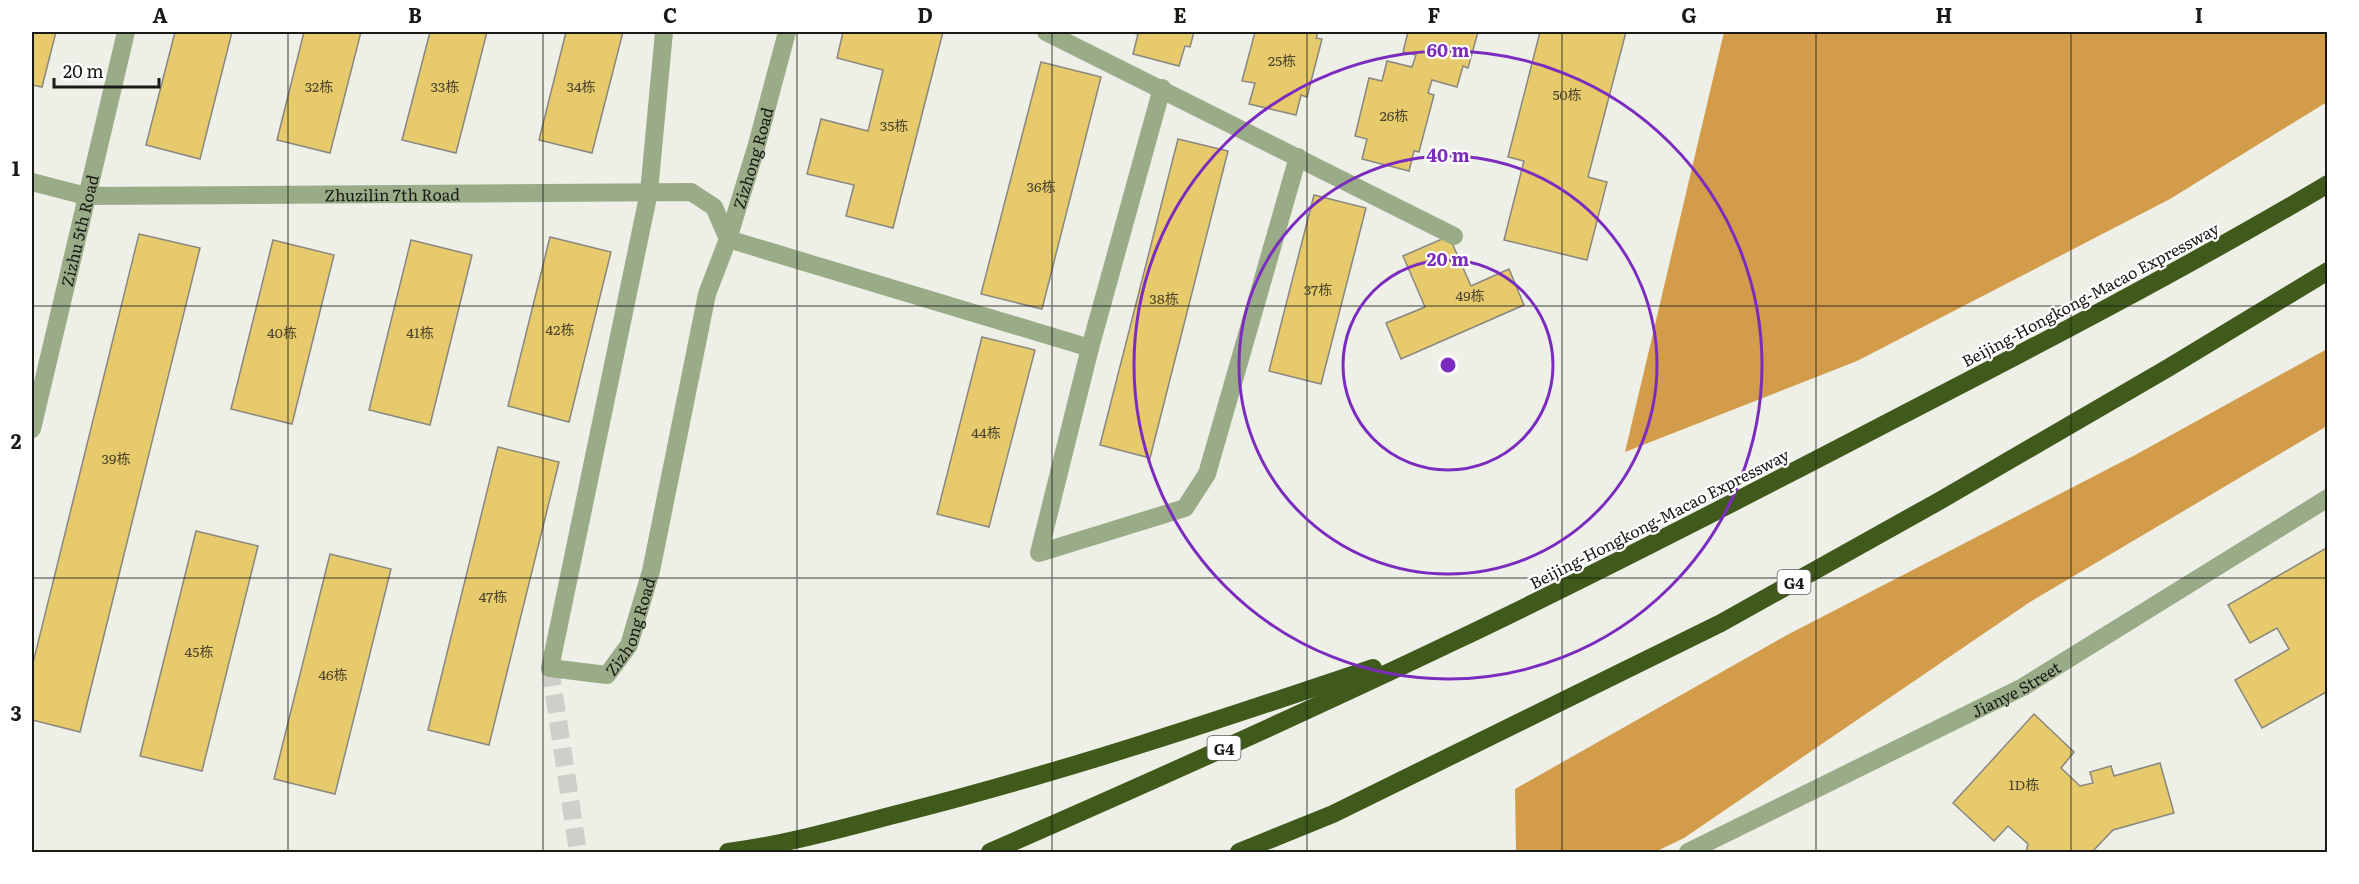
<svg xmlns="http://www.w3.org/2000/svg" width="2359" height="884" font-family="Literata,'Noto Sans SC',serif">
<rect width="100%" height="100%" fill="#eeefe7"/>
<!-- forest -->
<g fill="#d39c4b">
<path d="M1724,32H2327V102L2170,199L1857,361L1625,452Z"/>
<path d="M2327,349V426L2030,602L1684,838L1655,852H1516L1515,789L1787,635L2137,454Z"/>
</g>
<!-- building -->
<g fill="#e6ca6c" stroke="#89877f" stroke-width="1.5">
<path d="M32,32H56L42,87L32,85Z"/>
<path d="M175,32H232L200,159L146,145Z"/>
<path d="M304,32H361L330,153L277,140Z"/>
<path d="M430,32H487L456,153L402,140Z"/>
<path d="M566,32H623L592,153L539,140Z"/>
<path d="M843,32H943L893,228L846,216L854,185L807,174L821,119L868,131L883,70L837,58Z"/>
<path d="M1127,32H1194L1190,47L1185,46L1179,66L1133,54L1138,34Z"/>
<path d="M1255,32H1318L1316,38L1322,39L1307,97L1301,95L1296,115L1249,104L1255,83L1242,81Z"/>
<path d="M1408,32H1478L1468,68L1463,66L1457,87L1432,80L1428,93L1434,95L1419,152L1414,151L1409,171L1362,159L1367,139L1355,136L1369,78L1382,81L1387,61L1412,67L1416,55L1403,52Z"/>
<path d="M1540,32H1626L1588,177L1607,182L1587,260L1504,240L1524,161L1508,157Z"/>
<path d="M1041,62L1101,77L1042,309L981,294Z"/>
<path d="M1178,139L1228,151L1150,458L1100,445Z"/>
<path d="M1314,195L1366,208L1321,384L1269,371Z"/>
<path d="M139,234L200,248L80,732L32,720V667Z"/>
<path d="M1449,236L1471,286L1509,269L1524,305L1401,359L1386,323L1425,307L1403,256Z"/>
<path d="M550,237L611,252L569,422L508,406Z"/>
<path d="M273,240L334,255L292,424L231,409Z"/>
<path d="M411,240L472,255L430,425L369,410Z"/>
<path d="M982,337L1035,350L989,527L937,514Z"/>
<path d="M498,447L559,462L489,745L428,730Z"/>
<path d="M196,531L258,546L202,771L140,756Z"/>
<path d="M2328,547V691L2262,728L2235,680L2289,649L2277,628L2250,643L2228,605Z"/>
<path d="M330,554L391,569L335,794L274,779Z"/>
<path d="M2034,714L2074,752L2061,768L2080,786L2093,783L2090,772L2111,766L2114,776L2160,763L2174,813L2113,830L2092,852H2026L2028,844L2008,826L1994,841L1953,803Z"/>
</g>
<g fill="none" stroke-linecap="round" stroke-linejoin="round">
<!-- street-tunnel -->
<path stroke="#cecfc8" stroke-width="18" stroke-dasharray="18 9" stroke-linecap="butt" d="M550,668L578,852"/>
<!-- lane -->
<g stroke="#99ab87" stroke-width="18">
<path d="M1046,32L1454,236"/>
<path d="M1162,88L1090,348L1039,553L1185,508L1207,474L1298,157"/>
<path d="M728,239L1090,348"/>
</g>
<!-- street -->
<g stroke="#99ab87" stroke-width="18">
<path id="s1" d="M664,32L649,192L550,668L607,675L629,645L651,571L707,294L728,239L756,148L787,32"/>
<path id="s2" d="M32,182L86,196L691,192L714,207L728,239"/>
<path id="s3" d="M32,429L126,32"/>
<path id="s4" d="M1688,852L2023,687L2328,498"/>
</g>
<!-- highway -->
<g stroke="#405a1b" stroke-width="18">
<path d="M728,852C789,844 850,826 909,811C1066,771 1219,720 1373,668"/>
<path d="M990,852C1146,784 1302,714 1455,641C1600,572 1743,498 1885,424C2034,347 2183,270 2328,184"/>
<path d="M1239,852L1333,814L1721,623L1941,500L2168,368L2328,271"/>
</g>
</g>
<!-- grid -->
<path fill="none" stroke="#191916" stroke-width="1.5" stroke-opacity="0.55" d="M288,32V852M543,32V852M797,32V852M1052,32V852M1307,32V852M1562,32V852M1816,32V852M2071,32V852M32,306H2328M32,578H2328"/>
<!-- distance rings -->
<g fill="none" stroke="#7b2cbf" stroke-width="3">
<circle cx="1448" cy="365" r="105"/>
<circle cx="1448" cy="365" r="209"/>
<circle cx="1448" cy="365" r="314"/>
</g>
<g text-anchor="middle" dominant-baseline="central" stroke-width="4.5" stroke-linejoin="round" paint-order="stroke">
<!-- number labels -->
<g font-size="14" fill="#4c452c">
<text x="1282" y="60">25栋</text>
<text x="319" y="86">32栋</text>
<text x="445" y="86">33栋</text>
<text x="581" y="86">34栋</text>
<text x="1567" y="94">50栋</text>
<text x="1394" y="115">26栋</text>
<text x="894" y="125">35栋</text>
<text x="1041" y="186">36栋</text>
<text x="1318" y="289">37栋</text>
<text x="1470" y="295">49栋</text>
<text x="1164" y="298">38栋</text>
<text x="560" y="329">42栋</text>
<text x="282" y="332">40栋</text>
<text x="420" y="332">41栋</text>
<text x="986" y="432">44栋</text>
<text x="116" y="458">39栋</text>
<text x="493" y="596">47栋</text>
<text x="199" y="651">45栋</text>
<text x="333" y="674">46栋</text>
<text x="2024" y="784">1D栋</text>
</g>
<!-- shield labels -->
<g fill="#fff" stroke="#5e5e5c" stroke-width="1.5">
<rect x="1777.5" y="570" width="33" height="24" rx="4.5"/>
<rect x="1207.5" y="736" width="33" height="24" rx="4.5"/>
</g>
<g font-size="15" font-weight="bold" fill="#191916">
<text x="1794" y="582">G4</text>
<text x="1224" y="748">G4</text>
</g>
<!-- street labels -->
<g font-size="16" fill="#191916" stroke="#fff">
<text stroke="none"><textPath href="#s1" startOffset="1245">Zizhong Road</textPath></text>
<text stroke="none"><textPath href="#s2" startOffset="362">Zhuzilin 7th Road</textPath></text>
<text stroke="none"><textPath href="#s3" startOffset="204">Zizhu 5th Road</textPath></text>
<text transform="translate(2090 294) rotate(-28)">Beijing-Hongkong-Macao Expressway</text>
<text transform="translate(1659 518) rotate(-27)">Beijing-Hongkong-Macao Expressway</text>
<text stroke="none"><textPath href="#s1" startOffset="759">Zizhong Road</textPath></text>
<text stroke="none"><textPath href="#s4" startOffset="366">Jianye Street</textPath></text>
</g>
</g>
<circle cx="1448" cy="365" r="9" fill="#7b2cbf" stroke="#fff" stroke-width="3"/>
<g font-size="18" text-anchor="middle" font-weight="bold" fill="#7b2cbf" stroke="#fff" stroke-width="4.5" stroke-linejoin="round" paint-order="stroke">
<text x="1448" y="57">60 m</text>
<text x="1448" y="162">40 m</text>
<text x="1448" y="266">20 m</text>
</g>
<!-- border -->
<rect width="2359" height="884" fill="none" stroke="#ffffff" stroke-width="66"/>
<!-- scale -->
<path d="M54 78v9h105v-9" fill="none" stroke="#191916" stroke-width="3"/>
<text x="63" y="78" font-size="18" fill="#191916" stroke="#ffffff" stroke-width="4.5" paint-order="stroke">20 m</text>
<rect x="33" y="33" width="2293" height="818" fill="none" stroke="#191916" stroke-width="2"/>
<g font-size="20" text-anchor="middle" font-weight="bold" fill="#191916">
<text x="160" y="23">A</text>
<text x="415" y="23">B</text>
<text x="670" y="23">C</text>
<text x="925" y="23">D</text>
<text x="1180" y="23">E</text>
<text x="1434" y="23">F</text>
<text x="1689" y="23">G</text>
<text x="1944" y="23">H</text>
<text x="2199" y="23">I</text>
<text x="16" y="176">1</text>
<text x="16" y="449">2</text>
<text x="16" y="721">3</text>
</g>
</svg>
